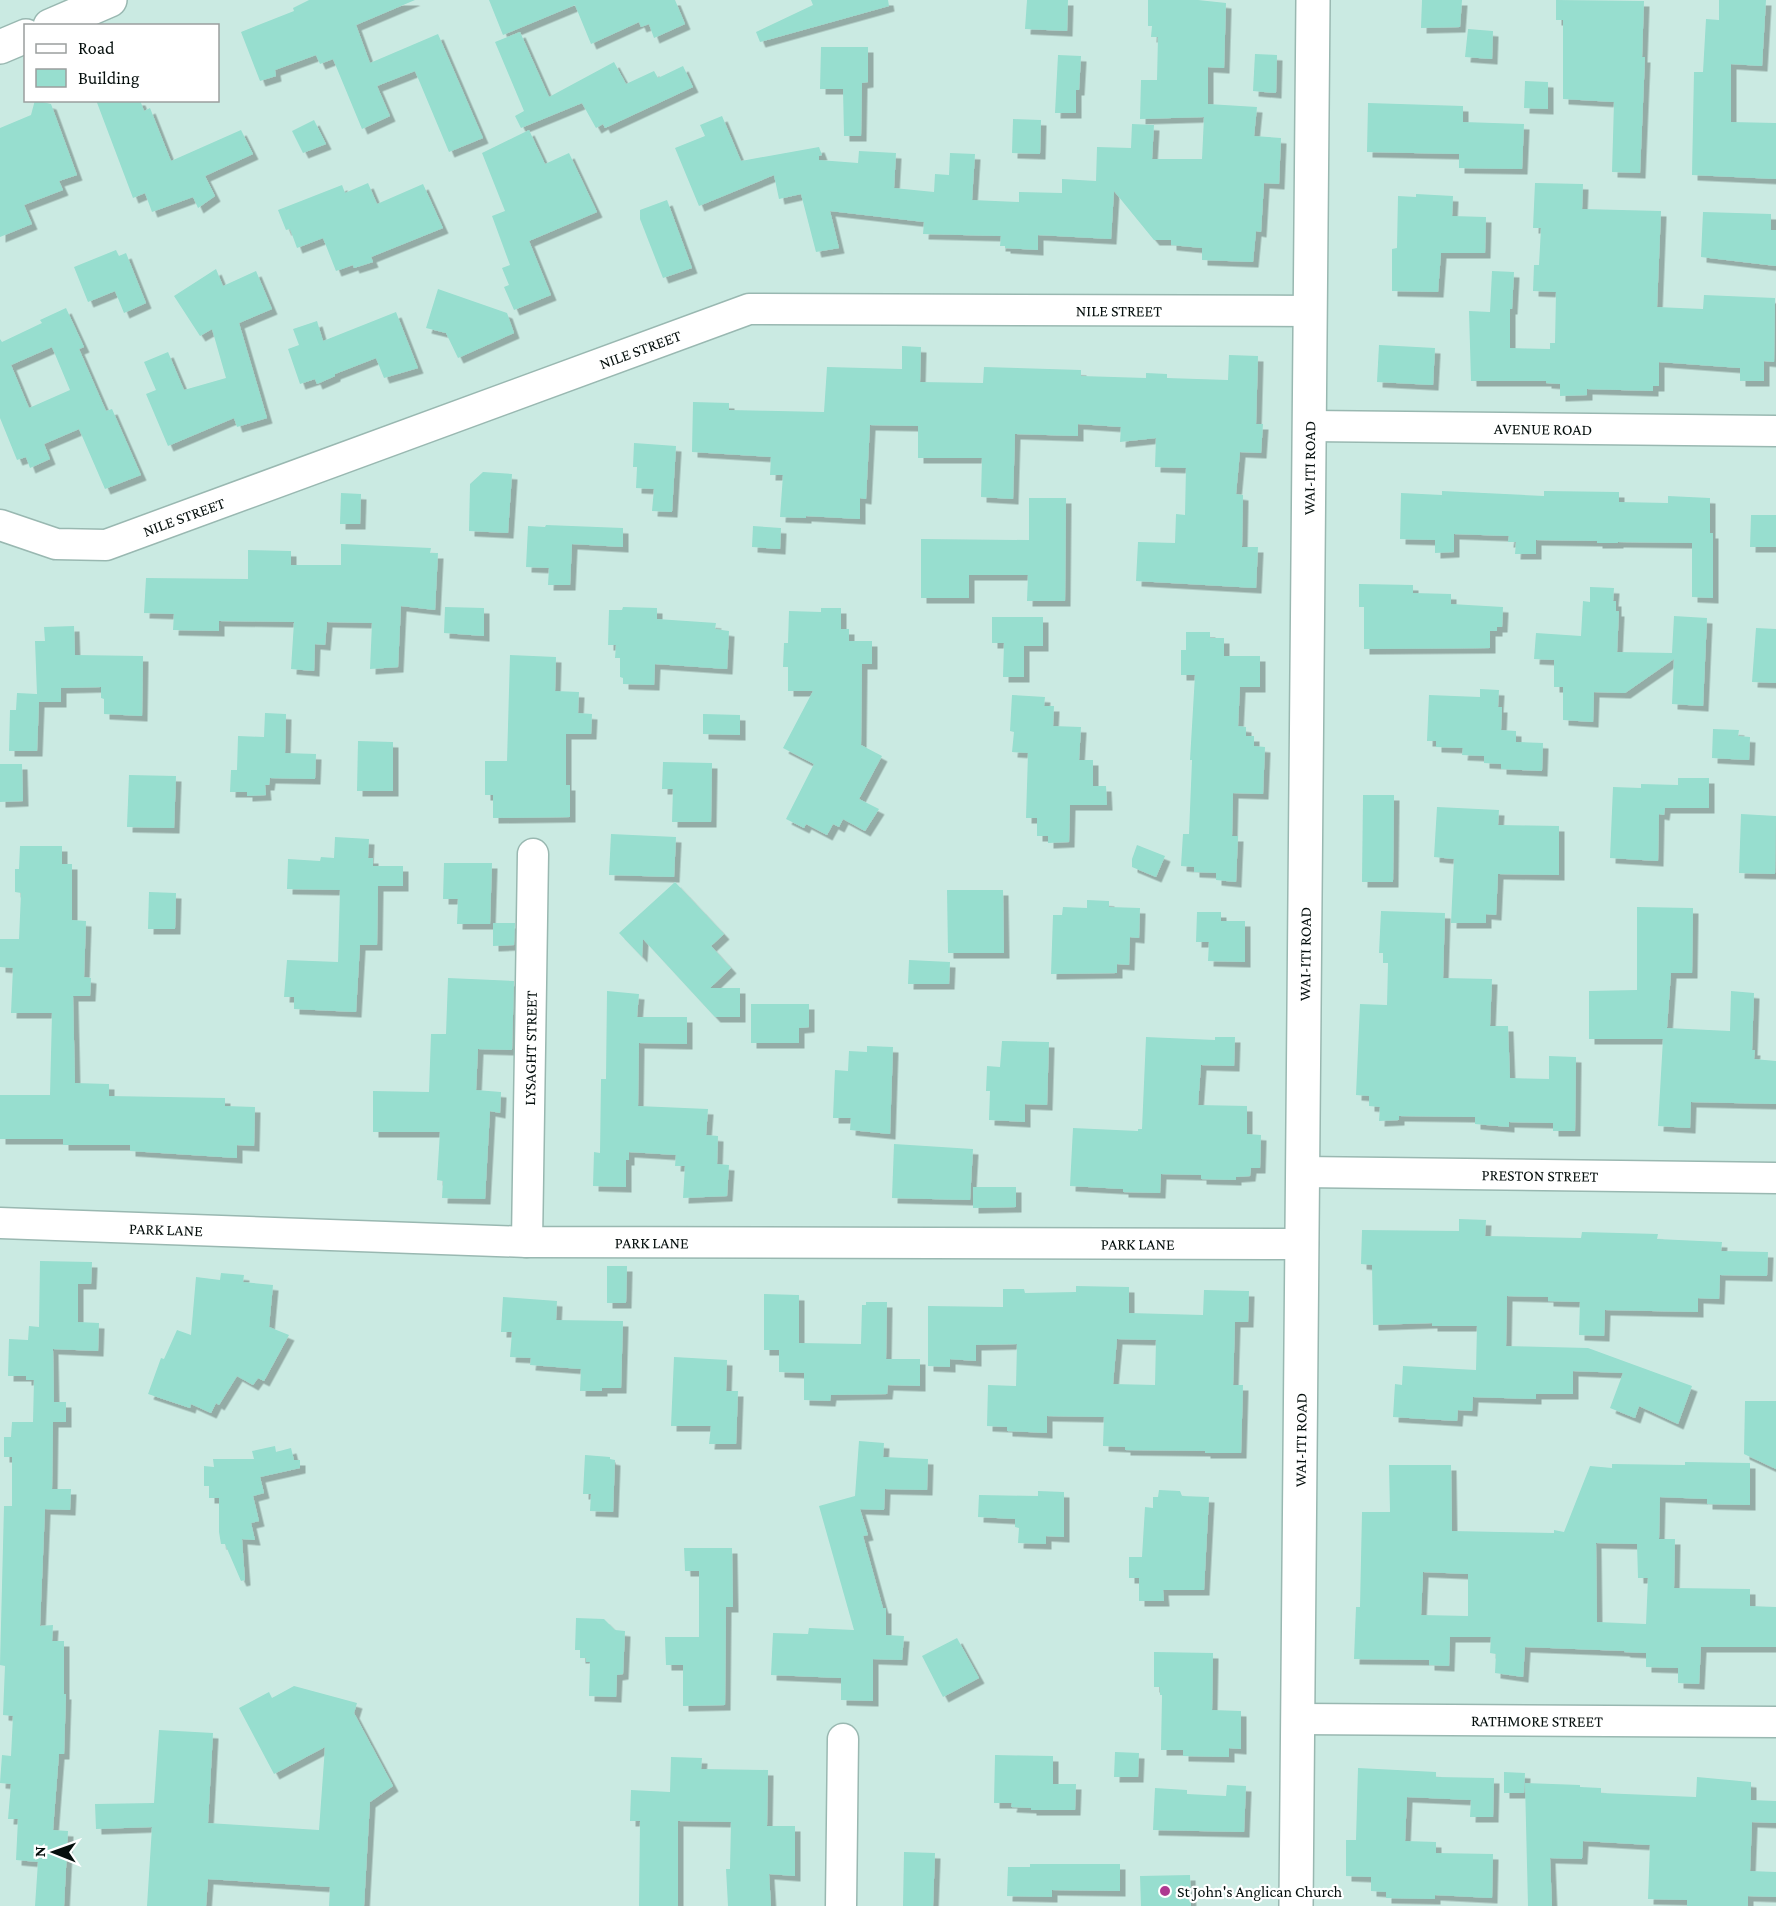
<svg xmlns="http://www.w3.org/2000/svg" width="1776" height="1906" font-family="'Crimson Pro',serif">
<defs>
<filter id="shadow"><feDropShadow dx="5.5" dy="5.5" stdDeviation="0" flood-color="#0004"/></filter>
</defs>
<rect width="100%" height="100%" fill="#caeae2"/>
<!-- building -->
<g fill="#97decf" fill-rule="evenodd" filter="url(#shadow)">
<path d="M309,0H415L356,25L370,63L438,34L483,138L449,152L415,71L377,86L390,116L362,129L333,59L320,64L316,55L275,70L276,76L260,81L241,32L294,11L293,8Z"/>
<path d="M489,0H675L685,24L654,38L649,24L641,27L639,22L591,44L575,5L503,35Z"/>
<path d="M811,0H888L889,6L760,42L756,32L813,5Z"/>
<path d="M1027,0H1068L1067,31L1025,29Z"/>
<path d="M1148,0H1198L1226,3L1224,68L1208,67V104L1257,107L1254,136L1281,138L1279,184L1264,183L1261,232L1256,231L1253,262L1202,260V248L1171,245V240H1154L1114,191L1111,239L1038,235V250L1005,248V246H1000L1001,236L923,234L924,222L830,211L839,248L816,252L801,194L779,199L774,175L699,206L675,148L705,136L700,125L722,116L741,161L819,147L822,155L819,156V160L858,163L859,151L896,153L894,188L934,192L935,174L949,175L950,153L975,154L972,200L1019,202V192L1062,193V179L1096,181L1097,147L1131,148L1132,124L1154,125L1152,159H1202L1204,117L1140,119L1141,80H1157L1158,37H1151L1152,26H1148Z"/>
<path d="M1422,0H1462L1460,27L1421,28Z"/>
<path d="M1556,0L1644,1L1642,57H1645L1640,173L1612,172L1614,102L1563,99V20H1556Z"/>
<path d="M1719,0H1766L1762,66L1731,64V122L1776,123V179L1692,175L1694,72H1703L1706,19L1719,20Z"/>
<path d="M1468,29L1493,31L1492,59L1465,57Z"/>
<path d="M520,32L549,97L614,62L626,84L654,71L658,78L683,66L693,87L605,128L603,124L596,128L582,103L521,128L515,116L524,111L495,42Z"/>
<path d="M821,47H868V82L862,83L861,136H844L843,89H820Z"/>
<path d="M1255,54L1277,55L1276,93L1253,91Z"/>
<path d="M1058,55L1081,56L1079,90H1076V113H1055Z"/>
<path d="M1525,81L1548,82V109L1524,108Z"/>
<path d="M35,100L51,104L77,175L59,181L63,190L24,205L32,224L0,237V128L31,115Z"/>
<path d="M96,100H140L144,111L150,108L171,161L241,130L253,154L205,176L215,196L198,208L193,197L152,212L145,193L133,198Z"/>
<path d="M1368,103L1463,106V122L1524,124L1522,169L1459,168V154L1367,152Z"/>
<path d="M1013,119L1041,120L1040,154L1012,153Z"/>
<path d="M314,120L326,144L303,153L292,131Z"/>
<path d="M529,130L545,164L569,153L597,212L529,241L551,295L514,310L504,287L509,285L502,268L510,265L492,216L505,211L482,153Z"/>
<path d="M368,183L377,204L423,184L443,228L371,257L373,262L354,268L353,265L336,271L323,238L297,248L290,229L286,230L278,210L342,185L345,193Z"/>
<path d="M1535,183L1583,184L1582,209L1661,211L1657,307L1703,309L1704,295L1775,298L1774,362L1764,361V381H1740V368L1659,362V386H1653V391L1587,389V395L1560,396V384L1546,383V381H1471L1469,311L1490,312L1492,271L1514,272L1512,309H1510V348L1550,349V343H1555L1556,292L1533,291L1534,265H1539L1541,228H1533Z"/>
<path d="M1416,194L1453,196L1452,216L1486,217L1485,253H1441L1438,292L1392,291V249L1397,248L1398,196L1416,197Z"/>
<path d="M667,200L692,268L663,278L640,219V210Z"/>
<path d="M1703,212L1771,214V230H1776V266L1701,257Z"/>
<path d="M116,250L119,256L126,253L146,303L124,313L115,291L88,302L74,267Z"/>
<path d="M216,269L223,286L256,271L272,309L239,323L267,418L237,427L234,418L168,446L146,394L156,390L144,362L168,352L184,390L226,378L212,329L200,336L174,296Z"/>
<path d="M438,289L507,313L514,333L458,358L446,333L426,328Z"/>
<path d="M66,308L84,347L79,349L106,411L112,409L141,475L105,489L79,429L44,444L50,459L30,468L26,457L17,460L0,418V339L2,342L42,323L40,320ZM52,347L70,390L29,408L11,365Z"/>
<path d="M396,312L418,368L384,378L376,358L335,374V376L317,384L315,379L300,384L288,349L299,345L293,329L317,321L323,341Z"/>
<path d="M1379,345L1435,348L1433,385L1377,382Z"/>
<path d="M902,346L921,347L920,382L983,383L984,367L1081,370V376L1146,378V373L1167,374V378L1228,380L1229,355L1258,356L1256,424H1263L1261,453L1240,452L1236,494L1243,495L1242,547H1258L1256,588L1136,581L1138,542L1175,543L1176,514L1185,515L1186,468L1155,467L1156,438L1120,442L1121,427L1078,424V436L1015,434L1013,499L981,497L982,458H918V426L870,425L866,499L860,498V519L806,516V518L780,517L783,475H770L771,457L692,452L693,402L729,403V410L824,412L827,367L902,369Z"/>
<path d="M634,443L676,446L672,512L652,511L654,489L636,488L637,467H633Z"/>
<path d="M483,472L512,474L508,533L469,531L470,484Z"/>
<path d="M1442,491L1544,496V491L1619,492V502L1668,503V496L1710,498V533H1713V598L1692,597V543L1618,542V543H1597V541L1536,540V554H1515L1516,542H1508L1509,536L1454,534V552L1435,553V540L1400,539L1401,493L1442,495Z"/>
<path d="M341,493L361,494L360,524H340Z"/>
<path d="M1029,498H1066L1065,601H1027L1028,575H969V598H921V539L1029,540Z"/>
<path d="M1751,515H1776V547H1750Z"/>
<path d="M546,525L623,528V547L572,544L570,585H548L549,568L526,567L528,526L545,527Z"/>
<path d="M753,526L781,528L780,549L752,547Z"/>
<path d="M341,544L431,548L430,553H438L435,610L401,606L398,667L370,669L372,623L327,622L325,645L315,644L314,671L291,669L294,622L219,621V631L173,630L174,614L144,613L146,578L248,579V550L291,551V565H341Z"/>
<path d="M1359,584L1413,585V593L1451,594V604L1503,607L1502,627H1497V631H1490V648L1364,649V607H1359Z"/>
<path d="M1590,587L1614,588L1613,601H1616V611H1619L1617,652L1672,653L1674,616L1707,618L1703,706L1672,704L1674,659L1625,693L1594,692L1593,722L1563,720V687H1554V660L1534,659L1536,633L1581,636L1583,601L1590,602Z"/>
<path d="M445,607L484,608V636L444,633Z"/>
<path d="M623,607L657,608V619L716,623L715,629L729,631L727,669L655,664L654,685L623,684V678L620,677V658H615L616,645H608L609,610H622Z"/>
<path d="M821,608H841V629H849V641H872V664H862L861,745L882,756L859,799L879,809L865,831L843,819L839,827L833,824L827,835L806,824L804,828L786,819L814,764L783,748L813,691H788V667H783L784,643H788L789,611L821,612Z"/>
<path d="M992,617H1043V646H1024V677H1003L1004,643H992Z"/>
<path d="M74,626L75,655L143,656L142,716L104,714V699L101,698V687L61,688V702H39L37,751H9L10,710H16L17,693L37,694L35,641H45L44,627Z"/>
<path d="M1756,628L1776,629V683L1752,682Z"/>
<path d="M1186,632H1210V638H1224V656H1260V687H1240L1238,726L1246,727V736H1254V746L1265,747L1263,794L1233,793L1232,836H1238L1236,882L1216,880V873L1194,872V867L1181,866L1183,834H1189L1192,760H1190L1195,675H1181V650H1186Z"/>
<path d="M510,655L556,657L555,691L579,692L578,713L592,714L591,734H566V785H570V817L493,818V795H485V761H507Z"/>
<path d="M1480,689L1499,690L1498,707H1502L1501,730L1516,731V742L1543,743L1542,771L1501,769V764L1484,763V756L1462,755L1463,748L1436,747V741H1427L1429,695L1480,697Z"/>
<path d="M1012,695L1045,697L1044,706H1054L1053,726L1081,727L1079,760H1093V786H1106L1107,805H1070L1069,842L1048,843V836H1037V818H1026L1028,753L1012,752L1014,732L1010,731Z"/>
<path d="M265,713L286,714L285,753L316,754L315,779L270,778L269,785H265L266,795L247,796V792H230L231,770H237L238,736L264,737Z"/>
<path d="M703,714L740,715V735L703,734Z"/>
<path d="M1713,729L1739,730L1738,736L1750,737L1749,760L1712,758Z"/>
<path d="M358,741L393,742V791H357Z"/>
<path d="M663,762L712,763L711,822H672L673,789H662Z"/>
<path d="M0,764H22L23,801L0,802Z"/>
<path d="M129,775L176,776L174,828L127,827Z"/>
<path d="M1678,778H1709V808H1665L1664,815L1659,814L1658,861L1610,858L1613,787L1641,788V784L1678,785Z"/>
<path d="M1363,795H1394L1393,882H1362Z"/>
<path d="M1437,807L1499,810L1498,825L1559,826V875L1498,874L1496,915L1486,914V923H1451L1454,859L1434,857Z"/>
<path d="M1741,814L1776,816L1775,874L1739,873Z"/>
<path d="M611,834L676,837L674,877L609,875Z"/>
<path d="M335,837L369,839L368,858H373V866H403V886H378L377,945H360L356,1012L294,1009V997H284L287,960L338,962L340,890L287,889L288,859L320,861L321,857L334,858Z"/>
<path d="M1137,845L1165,856L1156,877L1132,867V859Z"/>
<path d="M20,846H62V864H72V920L86,921L84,977L91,978L90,996H73L75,1083L109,1084V1096L225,1098V1106L255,1107L254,1146L237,1145V1158L130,1151V1145H63V1139H0V1095H50L52,1013H11L13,968L0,967V939H19L21,893L15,892V869H19Z"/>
<path d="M444,863H492L490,924H457L458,899H443Z"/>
<path d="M675,882L724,934L711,946L731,968L710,988H740V1017H715L643,939L642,957L619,933Z"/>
<path d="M947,890H1003L1004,953H948Z"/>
<path d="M149,892L176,893L175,929H148Z"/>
<path d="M1087,900L1109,901V907L1140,908L1139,938L1130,937L1129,965L1117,964V973L1051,974L1053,915H1062L1063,907L1087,908Z"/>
<path d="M1637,907L1693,908L1692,973H1671L1667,1028L1730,1031L1731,991L1754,993L1752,1050H1755L1754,1059L1776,1061V1104L1691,1102L1690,1128L1658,1126L1663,1039H1589V991L1637,990Z"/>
<path d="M1381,911L1445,913L1443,978L1492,979L1490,1026H1508L1510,1078L1549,1079V1056L1576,1057L1575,1131H1553V1123L1509,1122V1127L1475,1124V1117L1399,1116V1120L1379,1121L1380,1107L1369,1106V1096L1356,1095L1360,1004L1387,1005L1388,963H1383V953H1379Z"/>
<path d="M1197,912H1221V921H1245V962L1208,961L1209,942H1196Z"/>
<path d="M493,923H515L514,945L493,946Z"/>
<path d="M909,960L950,962L949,984H908Z"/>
<path d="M448,978L514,981L512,1050L478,1049L476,1090L501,1092L500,1113L490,1111L485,1199L442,1198L443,1181L437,1180L440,1132H373V1091L429,1092L431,1034H446Z"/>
<path d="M607,991L639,994L637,1017H687V1044L639,1043L638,1106L708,1109L706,1135L718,1136L717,1164L729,1165L727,1196L683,1198L685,1166H675L676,1155L629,1152V1160H626V1187L593,1186L594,1152L600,1153L601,1079H606Z"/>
<path d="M751,1004H809V1027L799,1028V1043H751Z"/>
<path d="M1146,1037L1215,1040V1037H1235L1234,1066L1201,1065L1198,1105L1247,1106V1134L1261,1135L1260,1168H1251L1250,1176L1236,1177V1180L1201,1179V1175L1161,1174L1160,1193L1123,1192V1189L1070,1186L1073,1128L1138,1131V1129H1142Z"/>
<path d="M1002,1041L1049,1042L1047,1105L1025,1104V1122L989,1120L990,1091H986L987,1066L1000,1067Z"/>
<path d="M867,1046L893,1047L890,1134L850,1130L851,1118H833L835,1070L848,1071L849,1051L867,1052Z"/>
<path d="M894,1144L973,1149L970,1200L892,1198Z"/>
<path d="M973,1187H1016V1207L973,1208Z"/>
<path d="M1459,1219L1486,1220L1485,1236L1581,1238L1582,1232L1658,1234L1657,1239L1722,1242L1721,1251L1768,1252L1767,1276L1720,1275L1719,1299L1698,1298V1312L1605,1310L1604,1336L1579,1335L1580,1302L1548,1301V1297L1507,1296L1506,1346L1588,1348L1692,1386L1678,1424L1639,1406L1635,1418L1610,1408L1623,1373L1573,1371V1394H1536V1399L1473,1397L1472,1411L1458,1410L1457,1421L1393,1417L1395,1384L1402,1385L1403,1366L1476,1370L1477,1326H1432V1323L1373,1325L1372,1265L1361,1264L1362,1230L1459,1231Z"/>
<path d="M40,1261L92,1262L91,1284H78V1322L99,1323L98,1351L53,1349L54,1402H66V1422H53L52,1489H71L70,1510L45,1509L40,1626L53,1625L52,1641H64V1694H66L64,1754H59L53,1830L68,1831L64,1906H35L38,1862L16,1860L18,1819H8L11,1784L0,1783L2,1755L11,1756L13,1716L3,1715L5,1666L0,1665L4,1506H12V1457H4V1437H11L12,1422H33L34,1380H26V1376H8L9,1339L28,1340L29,1326L39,1327Z"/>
<path d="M607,1266H627L626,1303H607Z"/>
<path d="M221,1273L244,1275L243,1282L273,1285L269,1327L289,1335L264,1381L258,1378L253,1385L237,1376L219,1405L216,1403L211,1413L191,1404L190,1408L148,1394L161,1358L164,1359L177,1330L191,1335L196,1277L220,1280Z"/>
<path d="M1076,1286L1129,1287V1313L1203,1315L1204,1290L1249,1291L1248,1322H1235L1233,1385H1243L1241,1453H1205V1451L1125,1450V1447L1103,1446L1104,1417L1047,1416V1433L1007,1431V1427L987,1426L988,1385L1016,1386L1017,1344L976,1345V1361L950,1359V1367L928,1366V1306L1003,1307V1289H1024L1025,1293L1076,1292ZM1117,1339L1156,1340L1155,1385L1113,1384Z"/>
<path d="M764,1294L799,1295V1343L861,1344L862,1305H866V1302H887L886,1359H920V1386L888,1385L887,1394L831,1395L830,1401L804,1400V1373L779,1372V1350H764Z"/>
<path d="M503,1297L557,1301L556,1320L623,1321L621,1388H602V1391H580L581,1369L530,1365L531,1358L510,1357L512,1332H501Z"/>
<path d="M674,1357L727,1360L726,1391H738L736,1444H709L711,1426H671Z"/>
<path d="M1745,1401H1776V1469L1744,1454Z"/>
<path d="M859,1441L884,1443L883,1457L928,1459L927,1490L885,1489L884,1510L860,1509L868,1535L863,1536L883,1608H886V1635L904,1636L902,1660L873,1659V1701L841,1700V1678L771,1675L773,1633L808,1634L809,1628L854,1630L819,1506L855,1496Z"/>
<path d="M275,1446L276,1452L291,1448L294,1460H300V1468L260,1477L264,1493L253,1496L259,1521L251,1523L255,1540L242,1539L245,1580L241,1581L225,1544H221L219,1532V1498H209V1486H204V1466L214,1467L213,1459H254L252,1451Z"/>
<path d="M585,1455L610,1457V1459L615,1460L613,1512L590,1511L591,1494H583Z"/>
<path d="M1685,1462L1750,1463V1505L1707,1504V1499L1660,1497L1659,1539H1675L1674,1588L1750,1589V1606L1776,1607V1647H1701L1699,1684L1678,1683V1668L1646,1667V1653L1624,1652L1625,1651L1525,1647L1523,1677L1495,1673L1496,1654L1490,1653L1491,1637H1450L1449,1666L1429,1665V1660L1354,1659L1356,1607H1360L1362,1512H1390L1389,1465H1451L1452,1531L1554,1533V1530L1564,1532L1590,1466L1612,1468V1464L1685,1465ZM1596,1543L1637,1544L1638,1578H1648L1646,1624L1597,1622ZM1423,1572L1468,1574V1616L1421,1615Z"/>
<path d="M1159,1490L1180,1491L1182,1496L1209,1497L1204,1590H1163L1164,1601H1139V1578H1129V1557H1142L1145,1507L1153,1508V1497H1158Z"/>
<path d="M1038,1491L1064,1492V1537L1046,1536V1544L1018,1543L1019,1528L1015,1527V1519L978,1517L979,1495L1038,1496Z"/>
<path d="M684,1548H732L733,1607H726L725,1705L683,1706V1665H666L665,1637H699V1571H685Z"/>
<path d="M576,1618L604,1619L615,1630L625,1631L623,1674L617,1675L616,1697L589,1696L590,1662H586V1658H580V1650H575Z"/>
<path d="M957,1638L979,1678L943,1697L922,1656Z"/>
<path d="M1154,1652L1213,1653L1212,1710L1241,1711V1749L1229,1748V1757L1183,1756V1750H1161L1162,1695H1160V1687H1154Z"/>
<path d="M294,1686L357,1703L354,1713L393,1786L370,1802L364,1906H329L330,1887L208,1879L206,1906H147L152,1827L96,1829L95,1804L154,1803L159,1730L213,1733L208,1823L319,1830L325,1747L274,1774L239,1708L269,1692L272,1698Z"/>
<path d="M1115,1752L1139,1753L1138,1777H1114Z"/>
<path d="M995,1755L1053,1756V1784H1076L1075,1810H1031V1808L1011,1807L1012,1803H994Z"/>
<path d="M671,1757L702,1758L701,1769L768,1770L767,1826H795V1876L769,1874L771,1906H728L726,1869H730L731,1822L678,1821V1906H639L640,1821H630L631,1790L670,1792Z"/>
<path d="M1358,1768L1436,1772V1777L1494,1778L1493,1817H1470L1471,1800L1407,1797L1405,1841L1436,1842V1853L1493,1854L1492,1898L1435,1895V1899L1386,1898V1892L1371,1891V1877L1346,1876V1840H1356Z"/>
<path d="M1504,1772L1525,1773L1524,1793H1504Z"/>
<path d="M1697,1777L1751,1782V1800L1776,1801V1823L1752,1822L1750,1871L1776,1872V1897L1748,1896V1906H1687V1900L1648,1899L1650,1845L1583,1841L1582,1859L1550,1858L1552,1906H1528L1525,1783L1580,1785V1787L1601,1788V1793L1696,1797Z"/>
<path d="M1227,1785L1246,1786L1244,1832L1153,1830L1155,1788L1187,1790V1794L1226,1796Z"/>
<path d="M904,1852L935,1853L933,1906H903Z"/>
<path d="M1030,1864H1120V1891L1052,1890V1897L1007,1896L1008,1867H1030Z"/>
<path d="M1190,1875L1191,1906H1141L1140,1876Z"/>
</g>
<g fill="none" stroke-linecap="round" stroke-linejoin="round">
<!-- minor casing -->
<g stroke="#99b8b1" stroke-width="33">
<g id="minor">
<path id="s1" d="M1311,426L1776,431"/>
<path id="s2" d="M0,525L56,544L106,545L749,309L1311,311"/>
<path id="s3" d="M1303,1172L1776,1178"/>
<path id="s4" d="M0,1223L527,1242L1303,1244"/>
<path id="s5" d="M527,1242L533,854"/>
<path id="s6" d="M1299,1719L1776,1722"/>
<path d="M841,1906L843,1739"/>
</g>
</g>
<!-- tertiary casing -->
<g stroke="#99b8b1" stroke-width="36">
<g id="tertiary">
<path d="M50,26L110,0"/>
<path d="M0,47L26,36"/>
</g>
</g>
<!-- secondary casing -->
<g stroke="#99b8b1" stroke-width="36">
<g id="secondary">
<path id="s7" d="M1296,1906L1313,0"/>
</g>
</g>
<!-- minor -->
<use href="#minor" stroke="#fff" stroke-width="30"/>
<!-- tertiary -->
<use href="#tertiary" stroke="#fff" stroke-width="33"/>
<!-- secondary -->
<use href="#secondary" stroke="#fff" stroke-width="33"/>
</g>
<!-- markers -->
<circle fill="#ae3991" stroke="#fff" stroke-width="2" cx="1165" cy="1891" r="6"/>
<g text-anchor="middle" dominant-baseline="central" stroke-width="4.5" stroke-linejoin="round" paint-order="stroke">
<!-- street labels -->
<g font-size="16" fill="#050f0d" stroke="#fff">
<text stroke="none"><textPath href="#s2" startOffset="1164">NILE STREET</textPath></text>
<text stroke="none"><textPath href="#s2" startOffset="678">NILE STREET</textPath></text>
<text stroke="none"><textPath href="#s1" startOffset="232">AVENUE ROAD</textPath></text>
<text stroke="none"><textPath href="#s7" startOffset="1438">WAI-ITI ROAD</textPath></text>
<text stroke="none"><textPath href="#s2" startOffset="192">NILE STREET</textPath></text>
<text stroke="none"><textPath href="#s7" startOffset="952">WAI-ITI ROAD</textPath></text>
<text stroke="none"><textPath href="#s5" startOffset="194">LYSAGHT STREET</textPath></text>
<text stroke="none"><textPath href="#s3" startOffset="237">PRESTON STREET</textPath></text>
<text stroke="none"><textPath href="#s4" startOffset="166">PARK LANE</textPath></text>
<text stroke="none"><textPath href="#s4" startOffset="652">PARK LANE</textPath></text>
<text stroke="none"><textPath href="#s4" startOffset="1138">PARK LANE</textPath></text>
<text stroke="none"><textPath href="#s7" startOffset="466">WAI-ITI ROAD</textPath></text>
<text stroke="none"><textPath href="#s6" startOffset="238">RATHMORE STREET</textPath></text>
</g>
<!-- poi labels -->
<g font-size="16" fill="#050f0d" stroke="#fff" text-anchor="start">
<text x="1177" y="1891">St John's Anglican Church</text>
</g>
</g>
<!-- legend -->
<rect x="24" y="24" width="195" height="78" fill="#ffffff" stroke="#9b9f9e" stroke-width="1.5"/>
<rect x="36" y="44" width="30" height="9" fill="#ffffff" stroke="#9b9f9e" stroke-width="1.5"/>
<text x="78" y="54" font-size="18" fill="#050f0d">Road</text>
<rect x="36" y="69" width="30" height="18" fill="#97decf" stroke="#9b9f9e" stroke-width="1.5"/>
<text x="78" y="84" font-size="18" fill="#050f0d">Building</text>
<!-- north arrow -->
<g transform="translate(54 1852) rotate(271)" stroke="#ffffff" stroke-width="4.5" paint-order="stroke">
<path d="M0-4.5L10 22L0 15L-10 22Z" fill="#050f0d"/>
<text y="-9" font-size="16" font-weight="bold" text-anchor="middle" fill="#050f0d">N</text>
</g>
</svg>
